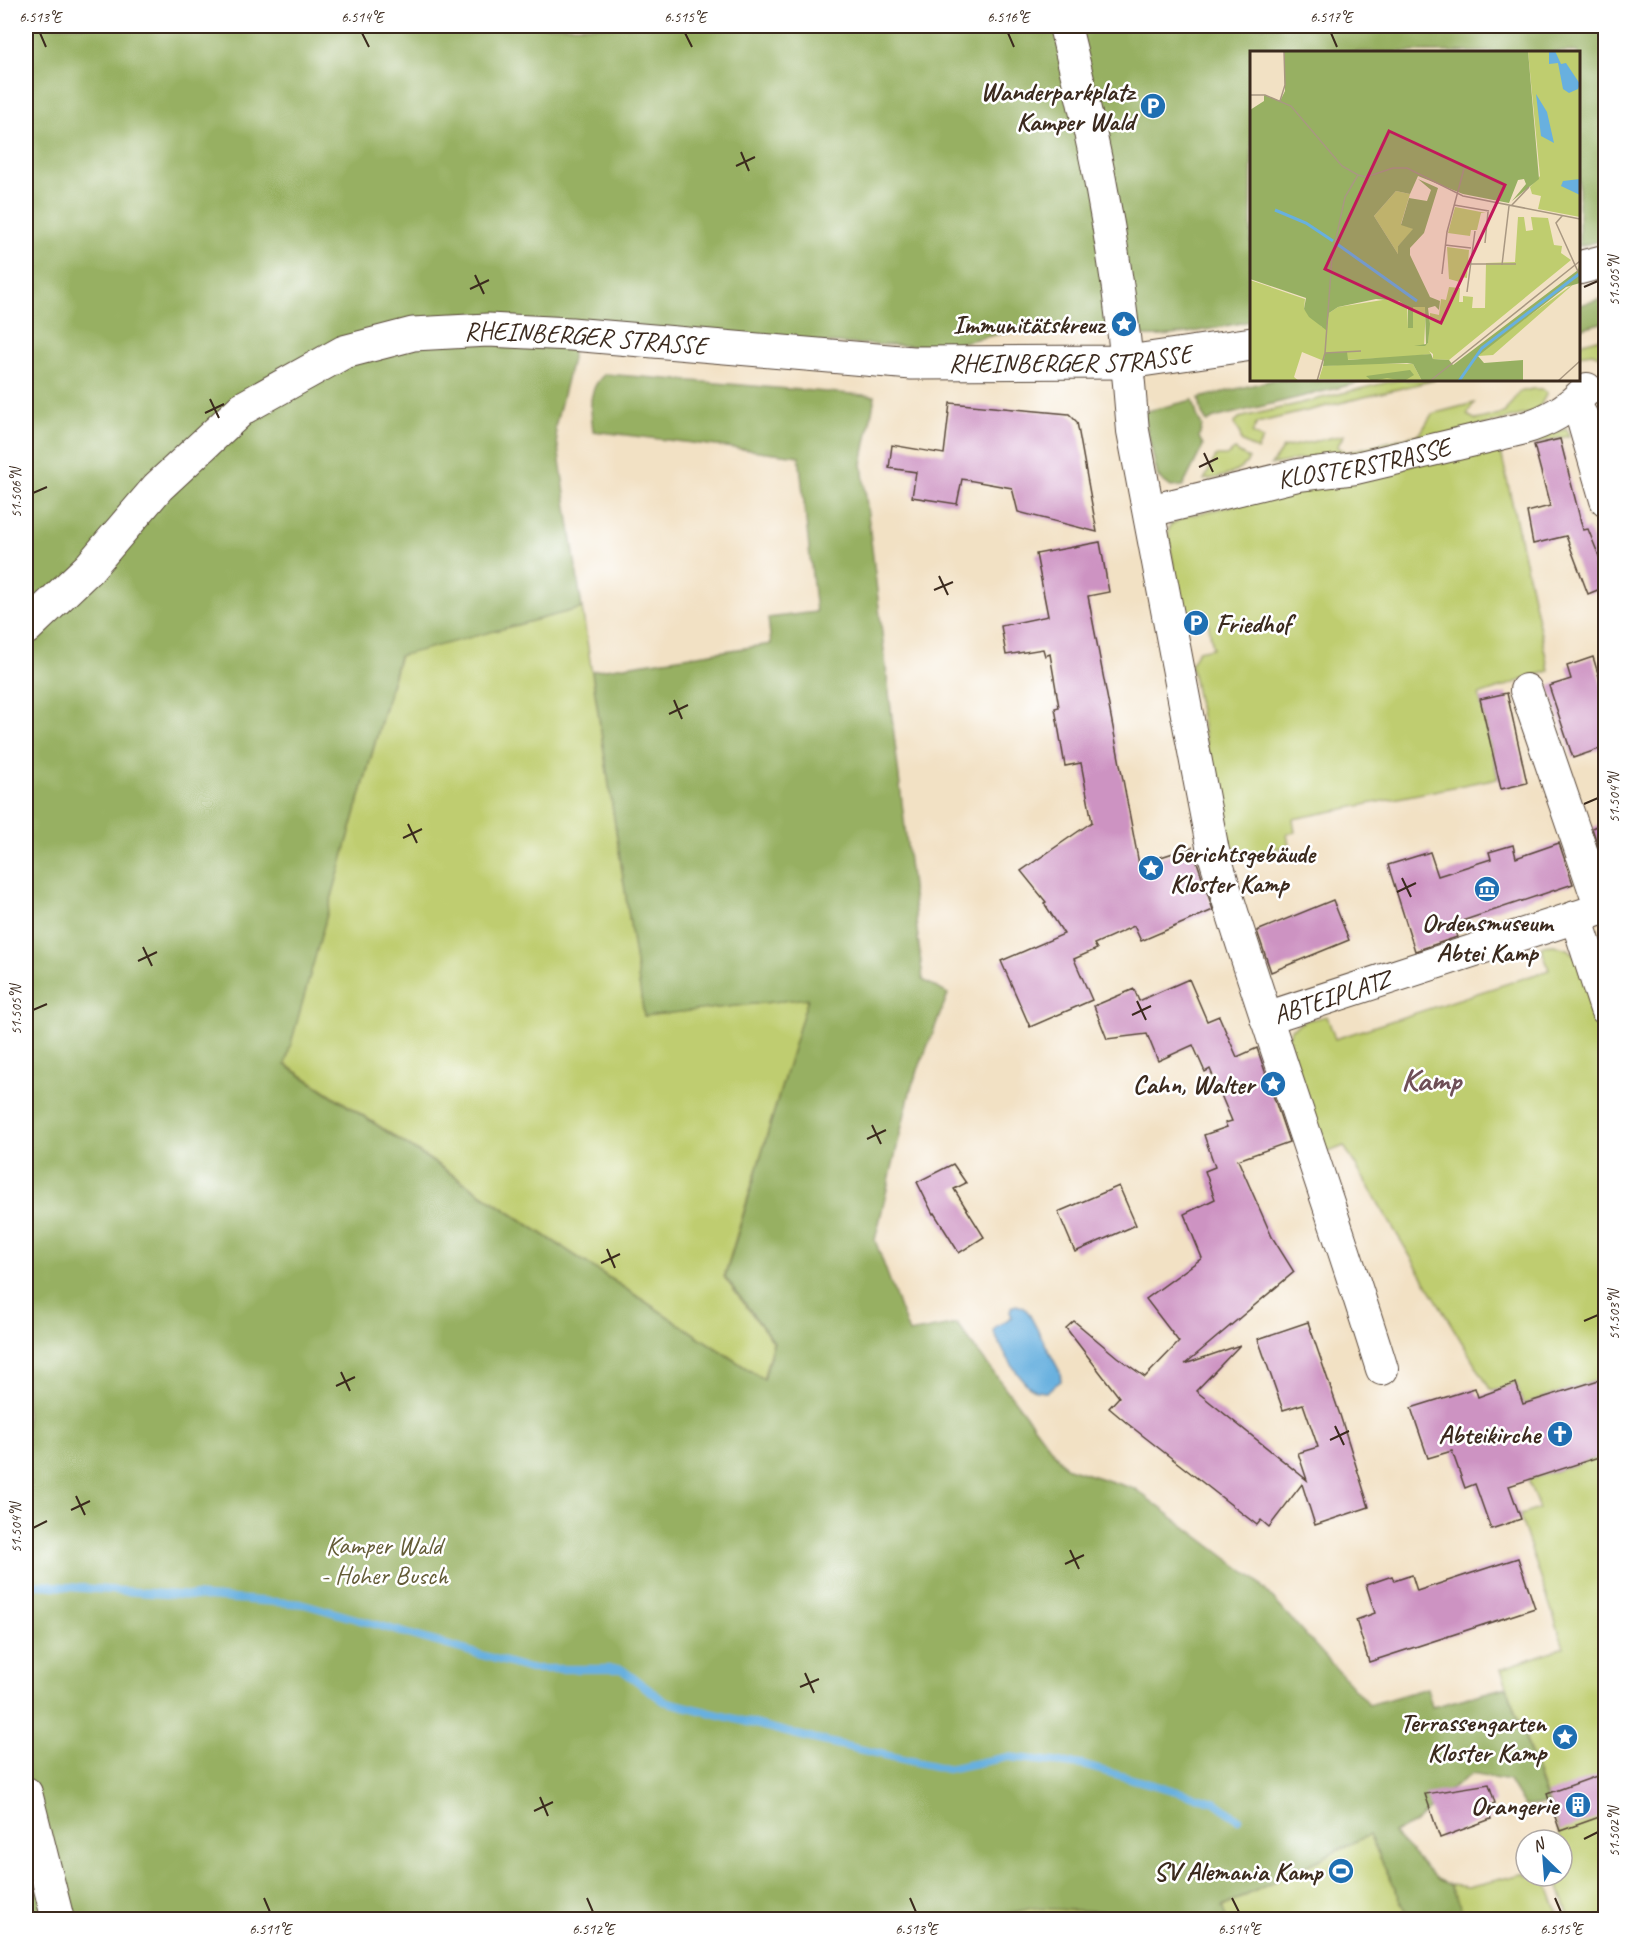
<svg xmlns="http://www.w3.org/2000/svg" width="1631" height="1945" font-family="Caveat,sans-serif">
<rect width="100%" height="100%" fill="#fff"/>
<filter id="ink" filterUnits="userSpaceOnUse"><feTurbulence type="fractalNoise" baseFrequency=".0167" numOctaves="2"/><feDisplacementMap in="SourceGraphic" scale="12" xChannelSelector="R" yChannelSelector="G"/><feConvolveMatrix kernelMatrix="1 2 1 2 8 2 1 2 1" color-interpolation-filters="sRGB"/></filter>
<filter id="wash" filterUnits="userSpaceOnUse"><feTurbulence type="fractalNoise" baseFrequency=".008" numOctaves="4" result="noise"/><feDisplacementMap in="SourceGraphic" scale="24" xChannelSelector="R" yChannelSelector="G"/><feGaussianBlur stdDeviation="1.35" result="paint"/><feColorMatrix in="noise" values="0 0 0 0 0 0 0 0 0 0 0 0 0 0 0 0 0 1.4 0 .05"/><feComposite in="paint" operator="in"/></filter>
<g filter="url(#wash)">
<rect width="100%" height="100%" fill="#f2e1c4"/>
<!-- green -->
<g fill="#bfcd6f" stroke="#7d7c46" stroke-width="1.5">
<path d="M1605,337V358L1592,353L1579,355V344Z"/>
<path d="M1397,380H1435L1257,423L1252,433L1263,439L1257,450L1241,441L1240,432L1234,424L1239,418Z"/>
<path d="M1533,389H1542L1547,393L1540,406L1533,412L1355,459H1302L1271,465L1283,448L1344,435L1337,447L1347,452L1420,434L1432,414L1474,403L1467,415L1476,420L1504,413L1519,392Z"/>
<path d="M1567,429L1569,436L1501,452L1549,671L1479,695L1498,778L1293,819L1295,832L1287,834L1289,846L1231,858L1224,836L1191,664L1198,651L1213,648L1206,611L1181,616L1168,532L1170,525L1187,516Z"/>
<path d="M1235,450L1249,459C1239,475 1221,477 1204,480L1216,456H1226Z"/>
<path d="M582,608L644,1016L808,998L724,1277L773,1342L763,1379L285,1064L400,655Z"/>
<path d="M1554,945L1567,949L1578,958L1605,1034V1378L1523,1404L1516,1383L1498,1390L1490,1389L1344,1146L1326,1153L1288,1040L1291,1029L1304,1021L1327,1016L1335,1039L1549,970L1541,946Z"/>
<path d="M1605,1455V1919H1570L1555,1876H1562V1863L1568,1861L1562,1840L1501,1669L1564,1647L1521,1519L1520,1515L1539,1509L1528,1480Z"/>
<path d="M1369,1835L1410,1919H1227L1221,1908Z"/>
<path d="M1526,1873V1876H1543L1546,1880L1560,1919H1466L1450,1885L1468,1887Z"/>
<path d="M1032,1908L1136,1913L1149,1919L981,1920Z"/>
</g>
<!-- forest -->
<g fill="#97b062" stroke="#696d40" stroke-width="1.5">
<path d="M26,26H1605V240L1579,246L1578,52H1252L1251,321C1221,327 1192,334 1161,336C1126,338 1091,330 1056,329C1017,328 980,338 943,347L571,334L572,359L555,427L582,608L399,656L285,1065L764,1380L774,1342L725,1277L808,998L644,1016L592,671L771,644L768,618L816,612L799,456L593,431C591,410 586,389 605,374L875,396L862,464L923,980L948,994L911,1088L875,1240L909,1333L957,1324L1065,1467L1135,1489L1256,1580L1369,1705L1427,1688L1432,1707L1507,1687L1548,1804L1524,1806L1509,1781L1472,1774L1447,1792L1415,1823L1393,1833L1437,1879L1450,1885L1466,1919H1410L1369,1835L1222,1907L1227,1919H1149L1136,1913L1032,1908L981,1920H26Z"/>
<path d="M1605,298V322L1579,329V305Z"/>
<path d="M1273,380H1371L1214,418L1207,422L1202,414L1199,398Z"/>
<path d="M1193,400L1197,415L1202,426L1199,437L1203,446L1183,486L1171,487L1158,477L1143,412Z"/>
</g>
<!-- water -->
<path fill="#68b0df" stroke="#526d7e" stroke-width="1.5" d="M1016,1305L1023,1307L1028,1312L1060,1372L1061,1381L1046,1392C1045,1392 1037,1391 1036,1391C1020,1384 1001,1347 993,1331L997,1326L1012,1317L1010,1312L1011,1307Z"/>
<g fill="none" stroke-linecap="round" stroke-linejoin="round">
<!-- stream -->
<path stroke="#68b0df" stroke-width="8" d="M26,1584L304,1604L530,1669H621L664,1701L814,1739L947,1769L1008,1757L1082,1765L1215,1802L1238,1819"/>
</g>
<g id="blocks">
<!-- building -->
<g fill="#cd93c2">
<path d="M950,403L1069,414L1077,422L1097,532L1018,512L1012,488L962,479L957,504L912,497L916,472L889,468L892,445L944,454Z"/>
<path d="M1560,439L1583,530L1588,529L1605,571V587L1588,594L1566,536L1533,544L1527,512L1550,506L1534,445Z"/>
<path d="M1100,542L1109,592L1088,596L1139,864L1192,847L1213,910L1141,941L1134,926L1094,944L1097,949L1074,959L1092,1000L1030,1027L1001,961L1064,934L1044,903L1046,902L1021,871L1092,822L1081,763L1065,766L1055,708L1059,707L1050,654L1045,656L1043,649L1006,655L1001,626L1048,616L1036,554Z"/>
<path d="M1593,657L1605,696V747L1573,758L1549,686L1571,679L1567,666Z"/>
<path d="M1507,693L1527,783L1501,789L1480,699Z"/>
<path d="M1605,822V867L1592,828Z"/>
<path d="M1559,843L1573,884L1453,924L1457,937L1415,951L1388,865L1430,852L1438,876L1491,859L1489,852L1513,845L1516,858Z"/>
<path d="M1333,900L1349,940L1271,972L1257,931Z"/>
<path d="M1189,979L1207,1021L1219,1016L1237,1057L1257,1048L1289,1142L1238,1160L1272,1237L1294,1272L1185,1364L1240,1345L1196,1391L1307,1480L1298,1453L1318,1447L1303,1404L1283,1410L1258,1339L1308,1322L1340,1415L1369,1507L1315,1525L1302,1484L1269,1527L1261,1520L1257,1525L1128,1424L1109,1408L1119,1397L1066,1328L1074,1321L1117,1357L1145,1377L1179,1342L1146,1299L1202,1258L1184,1214L1215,1199L1205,1171L1215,1167L1204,1135L1227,1127L1225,1123L1232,1121L1210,1069L1205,1072L1193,1045L1158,1061L1147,1034L1107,1039L1094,1006L1134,989L1139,1001Z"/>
<path d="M953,1164L966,1183L954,1189L984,1237L959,1253L934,1213L933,1214L917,1182Z"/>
<path d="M1119,1186L1136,1225L1075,1252L1058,1212Z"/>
<path d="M1605,1378V1455L1509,1486L1521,1519L1491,1529L1475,1484L1465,1488L1452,1451L1428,1458L1411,1408L1475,1388L1478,1397L1516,1383L1523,1404Z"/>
<path d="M1518,1558L1535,1608L1369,1662L1356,1620L1375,1613L1366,1585L1392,1576L1394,1581L1412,1575L1417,1591Z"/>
<path d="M1605,1773V1815L1560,1831L1547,1794Z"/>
<path d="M1489,1784L1495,1803L1487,1806L1491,1819L1440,1838L1425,1794Z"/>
</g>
</g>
</g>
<g filter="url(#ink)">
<use href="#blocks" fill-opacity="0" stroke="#564537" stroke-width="1.5"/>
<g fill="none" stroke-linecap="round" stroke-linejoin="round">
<!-- street casing -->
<g stroke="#564537" stroke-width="34">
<g id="street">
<path d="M1065,26C1078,80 1092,135 1102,191C1117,270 1127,351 1133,431L1213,851C1266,1025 1328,1196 1382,1369"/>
<path d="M1574,404L1582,417L1606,500"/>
<path id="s1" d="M1149,511L1298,475L1356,468L1521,429C1548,421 1568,410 1587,389"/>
<path d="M1576,917L1606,1009"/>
<path id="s2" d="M1266,1018L1601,909L1526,690"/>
<path d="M26,1793L58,1920"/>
</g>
</g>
<!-- secondary casing -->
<g stroke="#564537" stroke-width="35">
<g id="secondary">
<path d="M1578,268L1606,261"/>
<path id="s3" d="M26,628L89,568L158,487L243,408L344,352L413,334L488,330L571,334L912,363L1128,362L1252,344"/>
</g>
</g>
<!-- street -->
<use href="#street" stroke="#fff" stroke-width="32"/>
<!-- secondary -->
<use href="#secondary" stroke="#fff" stroke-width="33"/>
</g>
</g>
<!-- ticks -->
<path fill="none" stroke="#3b2a1e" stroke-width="2" d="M40,33L46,47M362,33L369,47M685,33L692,47M1008,33L1014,47M1331,33L1337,47M741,152L749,171M736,166L755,157M475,275L484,294M1584,287L1598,281M470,289L489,280M210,399L219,418M205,413L224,404M1204,453L1213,472M1199,467L1218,458M33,493L47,487M939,576L948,595M934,590L953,582M674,700L682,719M669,714L688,705M1584,804L1598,798M408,824L417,843M403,838L422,829M1402,878L1411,897M1397,892L1416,883M143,947L152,966M138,961L157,952M1137,1001L1146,1020M33,1010L47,1004M1132,1015L1151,1006M872,1125L881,1144M867,1139L886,1130M607,1249L615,1268M601,1263L620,1254M1584,1321L1598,1315M341,1372L350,1391M336,1386L355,1377M1335,1426L1344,1445M1330,1440L1349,1431M76,1496L85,1515M71,1510L90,1501M33,1528L47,1521M1070,1550L1079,1569M1065,1564L1084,1555M805,1673L814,1693M800,1687L819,1679M540,1797L548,1816M534,1811L553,1802M1584,1839L1598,1832M264,1898L270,1912M587,1898L593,1912M910,1898L916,1912M1232,1898L1239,1912M1555,1898L1561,1912"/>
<!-- icons -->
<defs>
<g id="parking-disc" transform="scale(1.35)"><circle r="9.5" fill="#1f6fb2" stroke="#fff"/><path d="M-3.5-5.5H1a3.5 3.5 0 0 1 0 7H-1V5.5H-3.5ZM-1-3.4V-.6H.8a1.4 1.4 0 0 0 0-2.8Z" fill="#fff"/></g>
<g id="sight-disc" transform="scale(1.35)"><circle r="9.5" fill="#1f6fb2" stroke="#fff"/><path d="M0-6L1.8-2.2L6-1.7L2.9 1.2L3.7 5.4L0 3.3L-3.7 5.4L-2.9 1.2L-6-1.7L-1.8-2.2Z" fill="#fff"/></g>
<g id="museum-disc" transform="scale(1.35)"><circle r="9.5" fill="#1f6fb2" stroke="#fff"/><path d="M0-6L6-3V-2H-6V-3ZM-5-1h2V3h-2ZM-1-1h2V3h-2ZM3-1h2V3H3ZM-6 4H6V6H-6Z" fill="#fff"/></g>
<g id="church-disc" transform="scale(1.35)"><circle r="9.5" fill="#1f6fb2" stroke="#fff"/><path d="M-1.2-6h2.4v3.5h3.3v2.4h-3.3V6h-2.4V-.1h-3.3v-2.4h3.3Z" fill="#fff"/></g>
<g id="building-disc" transform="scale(1.35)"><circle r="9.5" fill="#1f6fb2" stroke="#fff"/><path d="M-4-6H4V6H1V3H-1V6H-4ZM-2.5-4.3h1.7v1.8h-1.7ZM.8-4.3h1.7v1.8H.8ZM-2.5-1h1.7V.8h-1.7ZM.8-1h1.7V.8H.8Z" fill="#fff"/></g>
<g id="stadium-disc" transform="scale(1.35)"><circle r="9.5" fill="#1f6fb2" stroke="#fff"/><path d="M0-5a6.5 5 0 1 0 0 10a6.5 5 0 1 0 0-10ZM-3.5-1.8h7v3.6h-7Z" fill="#fff"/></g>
</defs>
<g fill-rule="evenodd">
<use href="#parking-disc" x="1153" y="106"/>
<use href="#sight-disc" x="1124" y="324"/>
<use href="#parking-disc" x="1196" y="623"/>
<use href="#sight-disc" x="1151" y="868"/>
<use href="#museum-disc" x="1487" y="889"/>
<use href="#sight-disc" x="1273" y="1084"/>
<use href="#church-disc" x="1560" y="1434"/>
<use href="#sight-disc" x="1565" y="1737"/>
<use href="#building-disc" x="1578" y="1805"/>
<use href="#stadium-disc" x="1341" y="1871"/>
</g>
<g text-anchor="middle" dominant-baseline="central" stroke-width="5" stroke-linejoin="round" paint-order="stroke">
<!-- poi labels -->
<g font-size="26" font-weight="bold" fill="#3b2a1e" stroke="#fff" text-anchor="end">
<text x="1134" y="91">Wanderparkplatz<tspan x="1134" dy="30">Kamper Wald</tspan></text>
<text x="1104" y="324">Immunitätskreuz</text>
<text x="1216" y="623" text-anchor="start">Friedhof</text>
<text x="1170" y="853" text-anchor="start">Gerichtsgebäude<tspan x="1170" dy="30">Kloster Kamp</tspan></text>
<text x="1487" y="922" text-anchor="middle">Ordensmuseum<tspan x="1487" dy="30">Abtei Kamp</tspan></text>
<text x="1254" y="1084">Cahn, Walter</text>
<text x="1540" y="1434">Abteikirche</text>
<text x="1546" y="1722">Terrassengarten<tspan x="1546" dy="30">Kloster Kamp</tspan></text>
<text x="1558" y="1805">Orangerie</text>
<text x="1322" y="1871">SV Alemania Kamp</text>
</g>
<!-- street labels -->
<g font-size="26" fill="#3b2a1e" stroke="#fff">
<text stroke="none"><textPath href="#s3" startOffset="669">RHEINBERGER STRASSE</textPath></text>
<text stroke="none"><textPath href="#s3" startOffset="1155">RHEINBERGER STRASSE</textPath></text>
<text stroke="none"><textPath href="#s1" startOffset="220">KLOSTERSTRASSE</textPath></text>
<text stroke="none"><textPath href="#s2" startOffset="69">ABTEIPLATZ</textPath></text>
</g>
<!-- park labels -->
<g font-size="26" fill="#635b36" stroke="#fff">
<text x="384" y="1545">Kamper Wald<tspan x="384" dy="30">- Hoher Busch</tspan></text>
</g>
<!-- district labels -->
<g font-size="32" font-weight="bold" fill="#6e4f57" stroke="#fff">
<text x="1431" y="1079">Kamp</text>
</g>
</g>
<!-- overview -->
<g transform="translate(1250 51)">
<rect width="330" height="330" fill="#f2e1c4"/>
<path d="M278,0H330V166L288,158L291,145L282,143L280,136L290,125ZM146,140L160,143L151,173L164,178L148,195V203L124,165ZM205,156L236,162H231L227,179H221L220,185L198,182ZM268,166H274L276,180L283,179L281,166L298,167L304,194L312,195L311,202L321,209L199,309L183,308V303L179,300L181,303L154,306L74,310L52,301L44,326L49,330H0V229L55,248L54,258L72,276L79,262L88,256L139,248L157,253L158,277H163V256H176L174,295L178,292L180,262L189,264L191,248L196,249L199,236L210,237L209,251H213V245L223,246L222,257H235L236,212L265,211ZM197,196L219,199L217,227L212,226L210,231L199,228ZM326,231L243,304L228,305L240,293ZM118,312L163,313L172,330L69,328L73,315Z" fill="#bfcd6f"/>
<path d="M34,0H278L289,128L262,150L276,133L274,128L268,129L259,152L213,143L168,125L160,143L146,140L124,165L148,203V195L163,178L151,174L159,147L177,150L181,139L168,128L188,137L174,182L160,197V204L180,246L190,250L189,259L185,255L178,257L180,273L178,292L175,295H164L176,293L175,256H163V277H158V256L149,250L126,248L88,256L79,262L76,279L59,266L54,258L56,247L0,228V59L14,50V44L30,50L35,40ZM330,210V232L316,236L228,305L234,312L273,309V330H172L163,313L157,312L73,315L75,302L97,301L98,309L181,303L183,308L199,309L203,314L328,219ZM160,319L164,324L154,330L137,327L122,330L116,325Z" fill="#97b062"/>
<path d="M299,0H305L311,13L316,12L330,33L328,38L319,42L313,38L308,12L299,13ZM286,43L297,61L304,92L291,85ZM330,128V144L311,135L313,130Z" fill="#68b0df"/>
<path fill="none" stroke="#68b0df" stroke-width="3" d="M25,159L56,172L83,190M87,193L167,250M209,330L232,297L329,223"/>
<path fill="none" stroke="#a99882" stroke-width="1.5" d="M0,44H15L41,55L92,115L108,124L116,126L143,117H157L213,145L330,168M30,50L35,34L34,0M204,154L239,160M261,155L279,136M312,165L306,172L330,225M235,192L238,161M195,194L221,197M219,213H266M252,214L259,155M192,223L197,181L215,114M217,241L225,180M75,302L111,300M67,330L75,302L82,206L95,146L108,124M180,330L330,210M308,330L330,310"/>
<path fill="#c2185b" fill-opacity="0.15" stroke="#c2185b" stroke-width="3" d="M139,80L255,134L191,272L75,218Z"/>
<rect width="330" height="330" fill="none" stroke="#3b2a1e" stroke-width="3"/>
</g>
<!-- margin -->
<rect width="1631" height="1945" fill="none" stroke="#fff" stroke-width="66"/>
<!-- north arrow -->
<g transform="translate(1544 1858) rotate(335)"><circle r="28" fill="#ffffff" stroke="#b1aaa5" stroke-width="1.5"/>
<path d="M0-4.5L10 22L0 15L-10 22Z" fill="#1f6fb2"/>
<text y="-9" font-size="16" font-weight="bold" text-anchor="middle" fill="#3b2a1e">N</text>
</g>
<rect x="33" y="33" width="1565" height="1879" fill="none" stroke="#3b2a1e" stroke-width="2"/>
<g font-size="15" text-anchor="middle" fill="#3b2a1e">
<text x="40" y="22">6.513°E</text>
<text x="362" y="22">6.514°E</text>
<text x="685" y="22">6.515°E</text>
<text x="1008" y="22">6.516°E</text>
<text x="1331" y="22">6.517°E</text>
<text transform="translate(1614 281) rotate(-90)" y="5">51.505°N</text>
<text transform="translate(16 493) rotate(-90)" y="5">51.506°N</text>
<text transform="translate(1614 798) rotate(-90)" y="5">51.504°N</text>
<text transform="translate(16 1010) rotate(-90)" y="5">51.505°N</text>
<text transform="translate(1614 1315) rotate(-90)" y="5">51.503°N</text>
<text transform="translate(16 1528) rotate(-90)" y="5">51.504°N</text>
<text transform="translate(1614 1832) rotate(-90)" y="5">51.502°N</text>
<text x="270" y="1934">6.511°E</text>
<text x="593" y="1934">6.512°E</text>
<text x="916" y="1934">6.513°E</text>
<text x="1239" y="1934">6.514°E</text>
<text x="1561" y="1934">6.515°E</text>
</g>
</svg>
